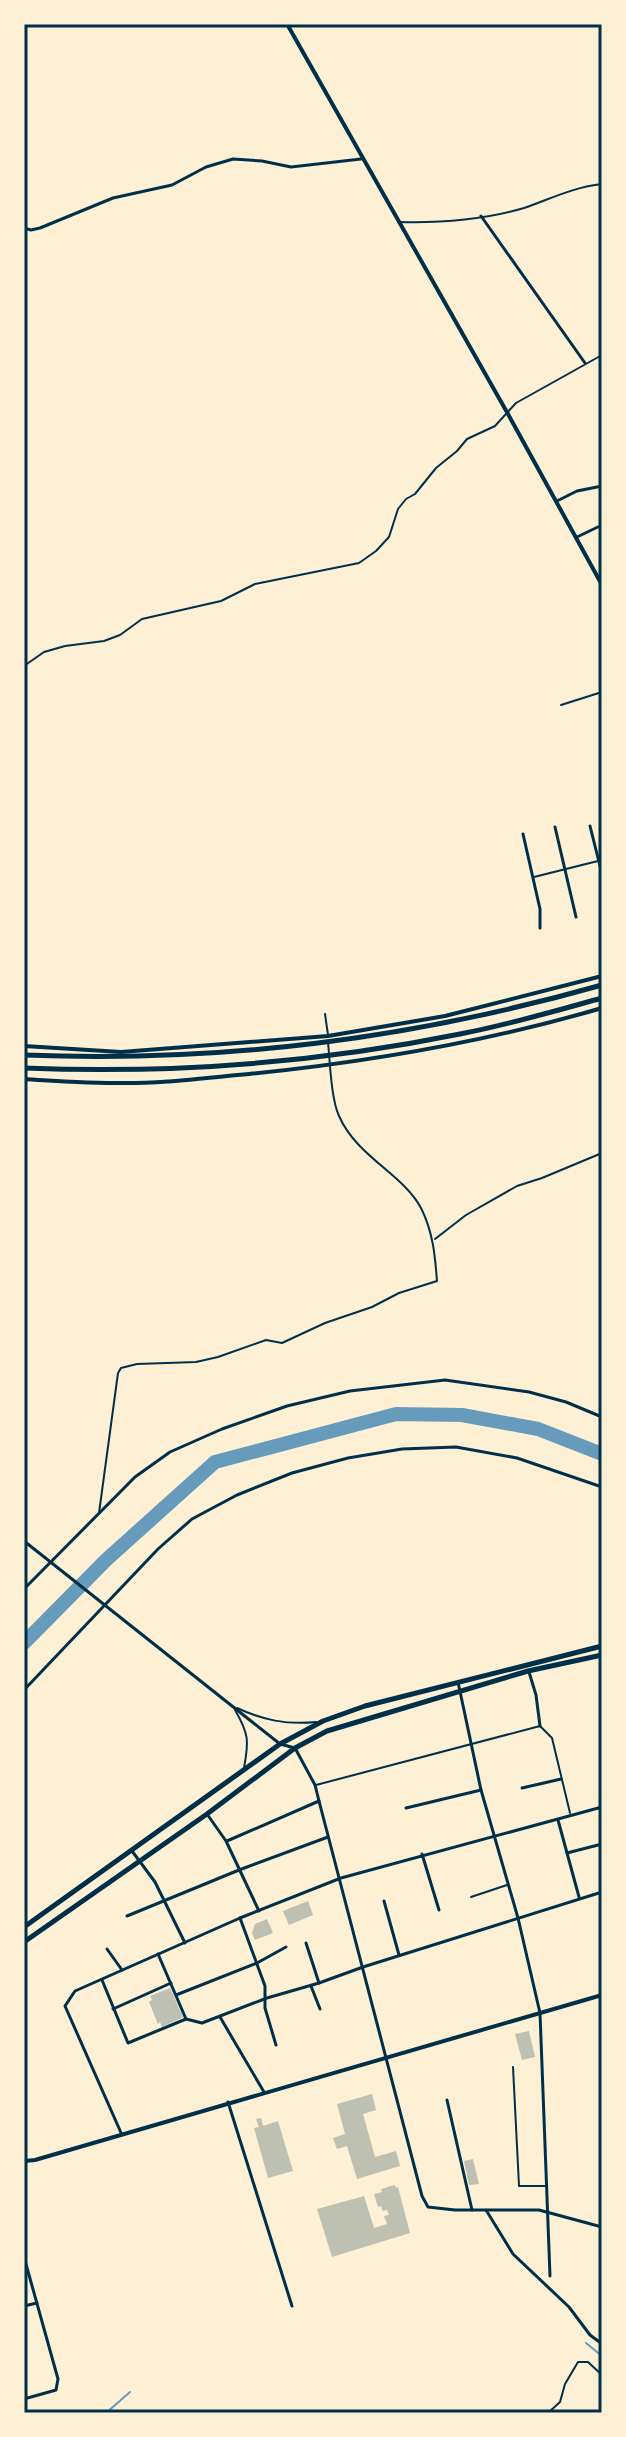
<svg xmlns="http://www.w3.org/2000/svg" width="626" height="2437" font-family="'Roboto Serif',serif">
<rect width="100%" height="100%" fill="#fdf0d5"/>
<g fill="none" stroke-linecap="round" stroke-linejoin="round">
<!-- stream -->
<g stroke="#669bbc" stroke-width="2">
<path d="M586,2343L602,2356"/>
<path d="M106,2413L130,2392"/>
</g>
<!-- river -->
<path stroke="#669bbc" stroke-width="14" d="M24,1643L106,1560L215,1462L396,1414L462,1415L538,1429L602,1454"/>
</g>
<!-- building -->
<g fill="#bec0b2">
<path d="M308,1901L313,1915L289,1925L283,1911Z"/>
<path d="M267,1919L273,1933L255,1940L252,1933L255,1924Z"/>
<path d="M170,1988L183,2017L162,2027L160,2022L158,2024L149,2002L152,2000L150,1996Z"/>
<path d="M529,2031L535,2057L522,2060L515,2034Z"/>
<path d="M372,2094L376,2110L363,2114L375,2157L396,2151L400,2166L357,2179L347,2146L337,2149L333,2138L345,2134L337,2104Z"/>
<path d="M261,2118L263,2126L278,2121L293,2171L268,2178L254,2128L259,2127L256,2119Z"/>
<path d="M473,2159L479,2184L469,2185L464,2161Z"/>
<path d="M395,2185L396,2188L398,2187L410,2233L332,2257L317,2209L364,2196L374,2228L387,2224L384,2216L389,2215L387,2210L383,2211L381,2206L378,2207L374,2194L382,2192L381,2189Z"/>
</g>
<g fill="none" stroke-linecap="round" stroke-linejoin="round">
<!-- path -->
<path stroke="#003049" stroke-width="2" d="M548,2413L560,2402L565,2384L578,2362H588L602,2375"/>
<!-- service -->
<g stroke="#003049" stroke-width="2">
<path d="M399,222C440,223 484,220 524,208C550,199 574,187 602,184"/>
<path d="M24,666L44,652L65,646L104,641L120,635L142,619L221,601L255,584L359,563L376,551L389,537L398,509L406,499L415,494L436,468L457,451L467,439L495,426L516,403L602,355"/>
<path d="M561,705L602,692"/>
<path d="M534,877L602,860"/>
<path d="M325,1014L328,1035"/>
<path d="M435,1239L466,1215L517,1186L542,1178L602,1153"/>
<path d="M99,1513L118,1373L121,1368L137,1364L196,1362L218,1357L266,1340L282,1343L325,1323L372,1307L399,1293L437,1281C435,1255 433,1232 421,1208C403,1174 357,1157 339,1116C331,1099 330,1061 328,1042"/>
<path d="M237,1708C263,1720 286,1725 316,1722"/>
<path d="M235,1710C249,1734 249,1741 244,1768"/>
<path d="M316,1785L540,1726L552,1738L570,1813"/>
<path d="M471,1897L507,1885"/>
<path d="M513,2067L519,2186H546"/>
</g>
<!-- minor -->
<g stroke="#003049" stroke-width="3">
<path d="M481,216L585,363"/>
<path d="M24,228L31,230L40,228L113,198L172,185L206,167L233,159L262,161L291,167L361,159"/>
<path d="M557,501L577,491L602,486"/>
<path d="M577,537L602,525"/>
<path d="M590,826L602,874"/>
<path d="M555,827L576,917"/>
<path d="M523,834L540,909V928"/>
<path d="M24,1541L280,1744L295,1748L315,1785L319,1801L422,2196L428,2207L455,2210H539L602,2227"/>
<path d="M24,1589L135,1477L170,1452L222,1429L287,1406L350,1391L445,1380L529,1392L566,1402L602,1417"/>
<path d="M529,1672L536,1695L540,1726"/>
<path d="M458,1682L481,1790L518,1918L540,2013L550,2276"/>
<path d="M24,1690L158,1549L192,1519L237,1495L292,1473L348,1458L402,1449L456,1447L517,1458L602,1487"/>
<path d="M522,1788L561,1779"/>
<path d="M406,1808L481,1790"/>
<path d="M207,1814L226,1841L259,1911"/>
<path d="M558,1820L579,1897"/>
<path d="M227,1841L319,1801"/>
<path d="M132,1851L155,1882L185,1943"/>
<path d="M567,1853L602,1844"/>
<path d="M422,1854L439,1910"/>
<path d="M384,1901L399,1955"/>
<path d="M127,1916L239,1870L328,1837"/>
<path d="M240,1918L265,1986V2008L276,2045"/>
<path d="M306,1943L319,1983"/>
<path d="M107,1949L122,1970"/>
<path d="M158,1954L186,2019L202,2023L267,1998L319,1983L363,1967L602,1892"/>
<path d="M102,1980L128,2043L186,2019"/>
<path d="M311,1986L320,2009"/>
<path d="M176,1995L257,1963L286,1947"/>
<path d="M113,2009L171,1983"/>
<path d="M220,2017L264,2092"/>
<path d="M447,2100L472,2210"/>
<path d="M228,2102L292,2306"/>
<path d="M122,2135L65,2006L75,1991L240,1918L341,1878L602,1807"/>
<path d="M486,2210L513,2254L569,2307L590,2335L602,2344"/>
<path d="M24,2257L58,2379L56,2390L24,2399"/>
<path d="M24,2306L37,2303"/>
</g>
<!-- tertiary -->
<g stroke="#003049" stroke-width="4">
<path d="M24,1046L121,1052L328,1036L445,1016L602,976"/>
<path d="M24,1079C54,1081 85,1083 115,1083C160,1084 205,1078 249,1074C369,1062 486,1042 602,1008"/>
<path d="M24,2161L35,2160L602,1995"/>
</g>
<!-- secondary -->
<path stroke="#003049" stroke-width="4" d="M287,24L508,414L602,585"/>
<!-- primary -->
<g stroke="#003049" stroke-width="5">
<path d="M24,1927L280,1744L323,1721L365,1706L602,1646"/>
<path d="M24,1942L207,1814L295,1748L327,1731L528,1671L602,1655"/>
</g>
<!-- trunk -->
<g stroke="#003049" stroke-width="5">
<path d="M24,1055C223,1063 411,1039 602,985"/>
<path d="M24,1068C170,1074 317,1063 460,1034C508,1025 555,1011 602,998"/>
</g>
</g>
<!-- border -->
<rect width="626" height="2437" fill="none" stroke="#fdf0d5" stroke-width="52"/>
<rect x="26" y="26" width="574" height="2385" fill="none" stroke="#003049" stroke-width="3"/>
</svg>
